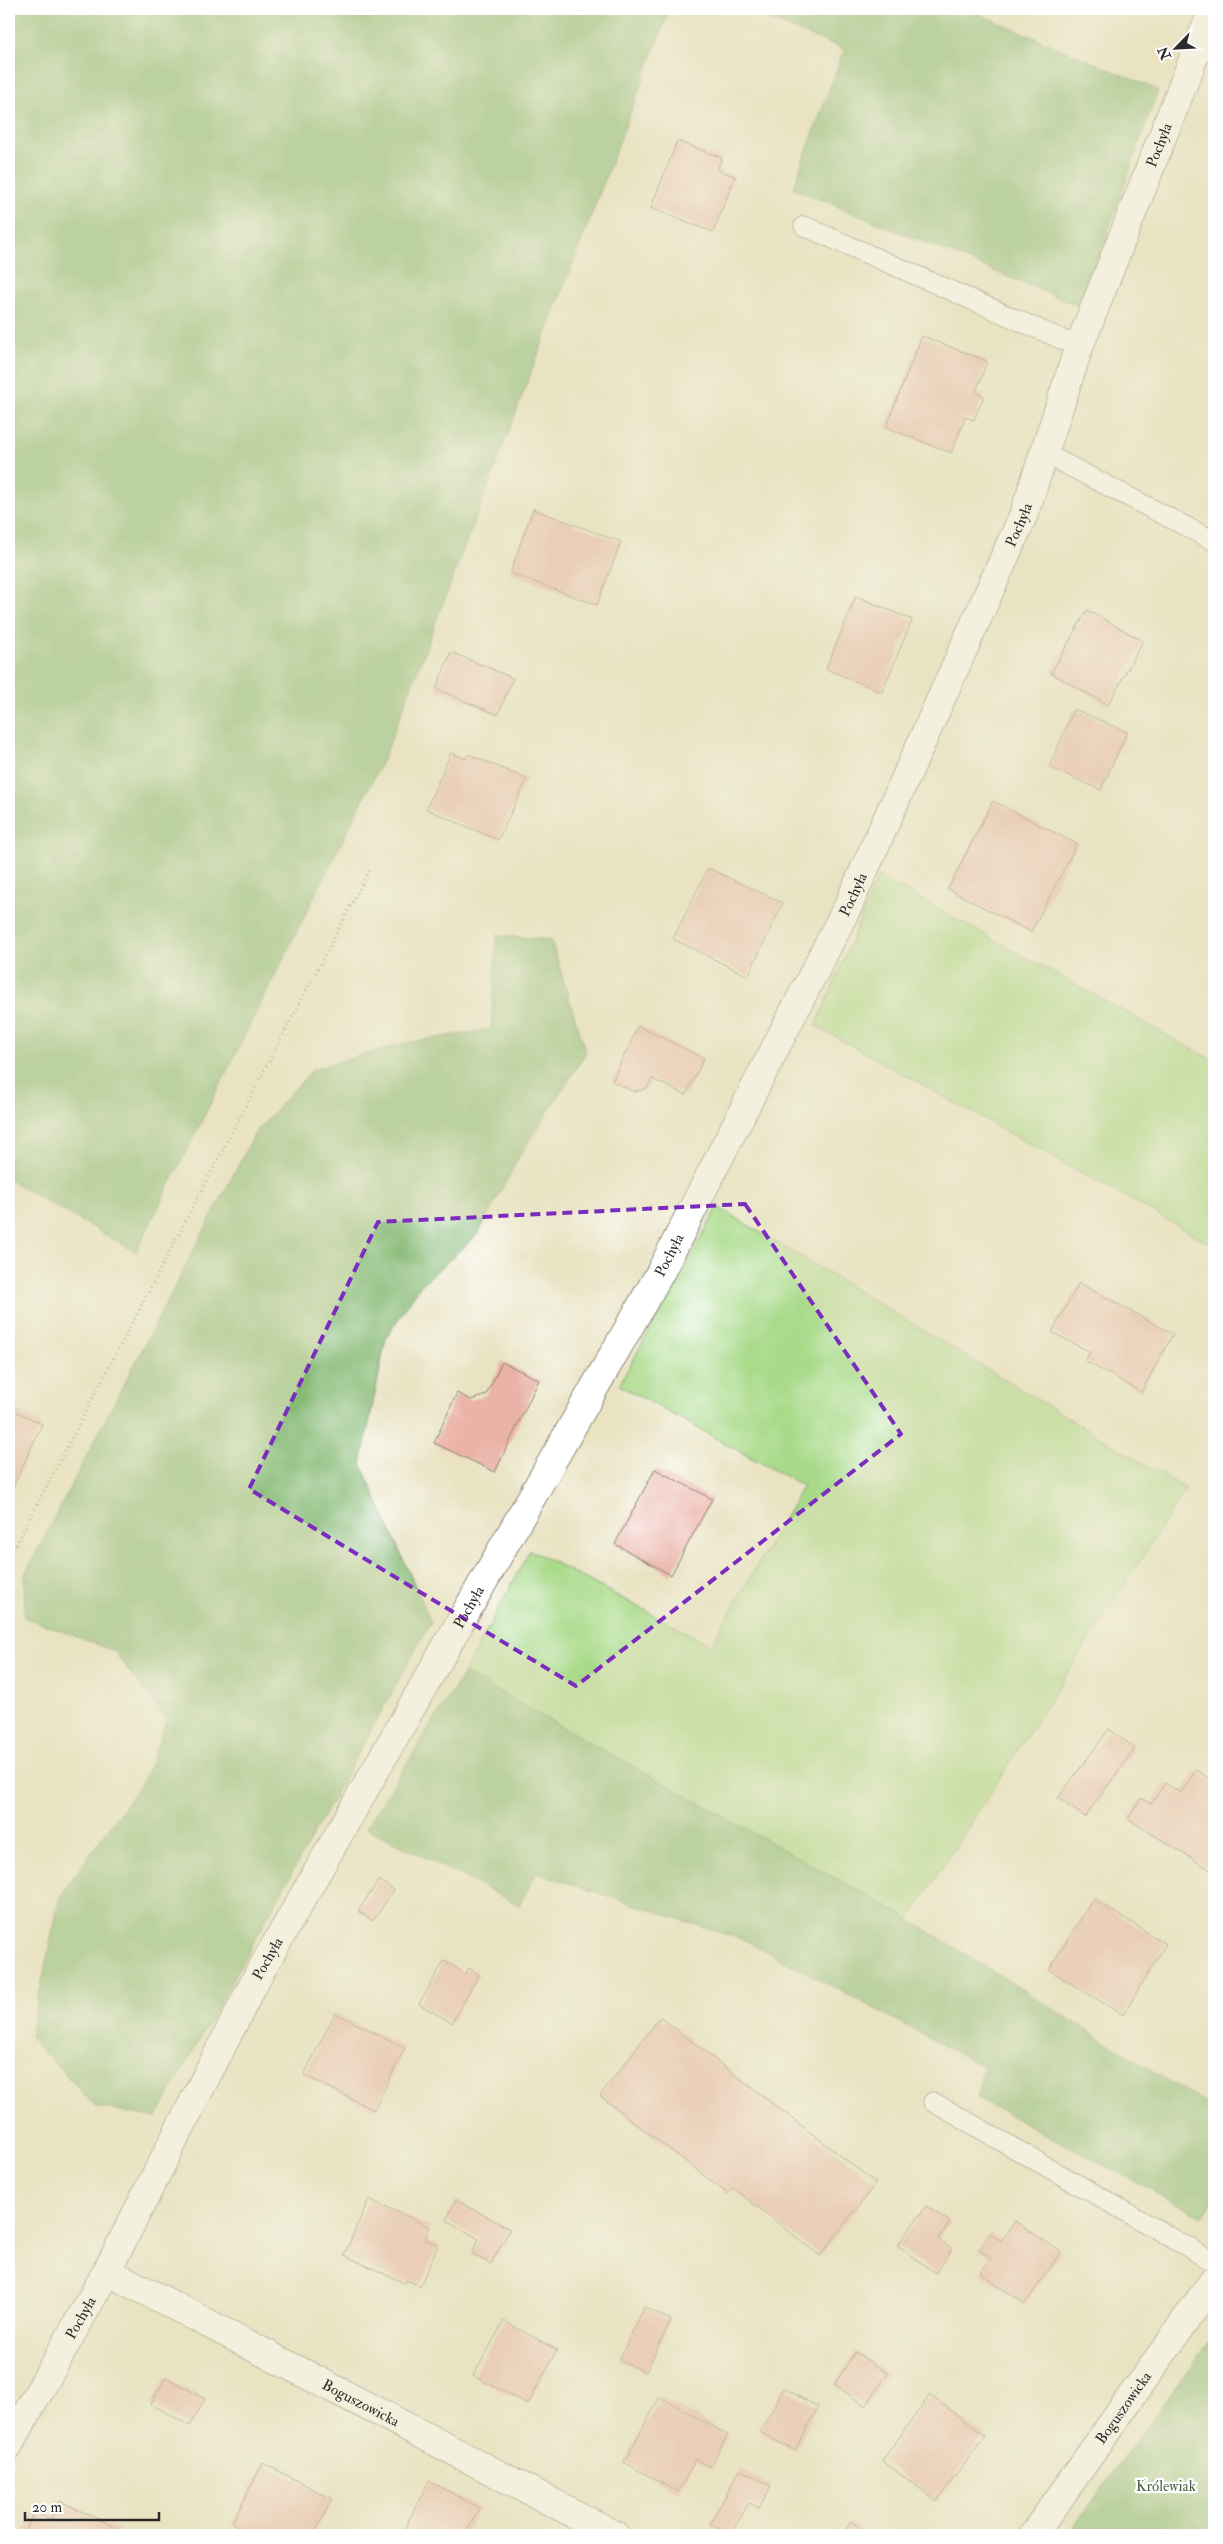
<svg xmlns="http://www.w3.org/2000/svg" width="1223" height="2544" font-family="'IM FELL Double Pica',serif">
<rect width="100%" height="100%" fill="#fff"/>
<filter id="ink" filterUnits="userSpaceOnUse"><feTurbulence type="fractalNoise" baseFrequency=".02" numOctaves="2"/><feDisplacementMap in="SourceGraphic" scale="10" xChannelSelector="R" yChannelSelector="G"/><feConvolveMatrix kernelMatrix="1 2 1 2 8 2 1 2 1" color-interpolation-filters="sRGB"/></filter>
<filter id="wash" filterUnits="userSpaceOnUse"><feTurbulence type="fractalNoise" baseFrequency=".0096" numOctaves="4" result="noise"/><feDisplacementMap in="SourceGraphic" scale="20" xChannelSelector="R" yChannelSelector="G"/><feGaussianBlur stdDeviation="1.12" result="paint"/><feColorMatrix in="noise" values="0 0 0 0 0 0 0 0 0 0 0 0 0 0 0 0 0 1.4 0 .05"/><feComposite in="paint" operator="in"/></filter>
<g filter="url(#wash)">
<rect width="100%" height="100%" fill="#e9e3c2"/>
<!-- green -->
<g fill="#a8da89" stroke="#6a825a">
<path d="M878,876L1214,1061V1246L816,1026Z"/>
<path d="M718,1207L1186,1489L909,1919L464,1673L530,1550L711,1645L803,1486L619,1385Z"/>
</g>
<!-- forest -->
<g fill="#86ba75" stroke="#587250">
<path d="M9,9H670L384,758L136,1252L9,1180Z"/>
<path d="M742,9H967L1158,90L1081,307L793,188L844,49Z"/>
<path d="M497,935L551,940L586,1053L520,1155L478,1234L420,1286L386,1338L361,1464L431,1622L156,2118L95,2106L30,2037L60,1896L144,1779L167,1720L114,1651L24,1617L25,1574L256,1131L313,1069L405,1043L491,1029Z"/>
<path d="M464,1673L909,1919L1214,2109V2200L1203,2217L977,2098L984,2067L747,1941L537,1873L519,1905L366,1828Z"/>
<path d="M1214,2335V2535H1068Z"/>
</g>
<g id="blocks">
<!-- building -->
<g fill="#ebb3a8">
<path d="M677,141L722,158L717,170L735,176L713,232L651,208Z"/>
<path d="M922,336L987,361L976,392L984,396L974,420L966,417L951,453L886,427Z"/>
<path d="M533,509L621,542L597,605L510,573Z"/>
<path d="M856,596L912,620L882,692L826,669Z"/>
<path d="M1087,610L1143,641L1108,705L1051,673Z"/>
<path d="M451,652L513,678L498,715L436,689Z"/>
<path d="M1074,709L1127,732L1101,790L1049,767Z"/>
<path d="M451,753L466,759L468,754L527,779L498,840L426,809Z"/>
<path d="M993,801L1077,844L1031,932L948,889Z"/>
<path d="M708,868L783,903L748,976L673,939Z"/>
<path d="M638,1026L704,1058L686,1095L652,1079L647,1088L634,1092L612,1081Z"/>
<path d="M1079,1283L1173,1334L1141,1392L1085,1361L1090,1352L1052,1332Z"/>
<path d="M502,1362L539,1380L495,1472L434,1443L457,1393L471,1400L486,1395Z"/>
<path d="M9,1408L42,1424L9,1496Z"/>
<path d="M655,1469L712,1499L671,1575L615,1544Z"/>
<path d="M1109,1729L1135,1748L1085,1817L1058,1798Z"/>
<path d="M1196,1770L1214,1782V1868L1212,1871L1128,1819L1141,1798L1151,1804L1165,1783L1181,1793Z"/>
<path d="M379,1880L394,1890L373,1921L358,1911Z"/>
<path d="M1093,1899L1166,1944L1123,2015L1049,1970Z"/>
<path d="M444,1961L466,1974L469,1968L479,1974L452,2023L419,2004Z"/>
<path d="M335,2013L405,2048L374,2110L304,2075Z"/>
<path d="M660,2017L876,2183L820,2256L733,2188L728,2194L600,2096Z"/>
<path d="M369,2199L430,2227L425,2239L438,2245L420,2286L406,2280L404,2283L344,2255Z"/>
<path d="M456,2200L510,2229L491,2264L472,2254L479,2239L446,2220Z"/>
<path d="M926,2206L950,2222L938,2239L952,2249L936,2273L897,2246Z"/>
<path d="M1015,2221L1061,2252L1025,2304L980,2273L991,2258L979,2250L990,2233L1001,2241Z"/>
<path d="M644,2307L671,2320L646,2372L619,2360Z"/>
<path d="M504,2321L557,2350L528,2404L473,2376Z"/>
<path d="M855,2352L888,2373L866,2406L834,2385Z"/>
<path d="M166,2377L205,2399L190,2426L151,2404Z"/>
<path d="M784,2388L818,2407L795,2451L760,2432Z"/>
<path d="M930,2395L985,2436L937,2501L882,2461Z"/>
<path d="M660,2397L728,2435L710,2467L696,2459L678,2492L624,2462Z"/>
<path d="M263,2463L332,2499L314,2535H256L232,2523Z"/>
<path d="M740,2469L771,2486L759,2508L749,2503L730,2535L710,2524Z"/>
<path d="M429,2481L479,2508L465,2535H401Z"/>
<path d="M60,2501L119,2529L116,2535H31L25,2532L34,2512L50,2520Z"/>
<path d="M851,2521L870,2535H832L836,2530L842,2535Z"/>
</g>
</g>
</g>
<g filter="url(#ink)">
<use href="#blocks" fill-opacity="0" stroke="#8a8776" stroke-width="1"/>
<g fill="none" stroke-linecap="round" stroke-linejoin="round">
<!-- service casing -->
<g stroke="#8a8776" stroke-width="21">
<g id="service">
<path d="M804,226L1079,347"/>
<path d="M1044,453L1214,541"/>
<path d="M933,2102L1214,2262"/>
</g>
</g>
<!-- minor casing -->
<g stroke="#8a8776" stroke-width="30">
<g id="minor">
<path id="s1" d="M107,2271L615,2535"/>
<path id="s2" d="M9,2445L107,2271L257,1977L660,1273L848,906L1024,514L1079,347L1213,9"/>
</g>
</g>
<!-- tertiary casing -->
<g stroke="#8a8776" stroke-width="30">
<g id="tertiary">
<path id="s3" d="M1033,2535L1214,2280"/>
</g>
</g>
<!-- path -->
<path stroke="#8a8776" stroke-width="3" stroke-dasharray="1 4" stroke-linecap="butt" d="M9,1558L371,867"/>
<!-- service -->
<use href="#service" stroke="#fff" stroke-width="19"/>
<!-- minor -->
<use href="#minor" stroke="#fff" stroke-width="28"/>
<!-- tertiary -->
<use href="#tertiary" stroke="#fff" stroke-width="28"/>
</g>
</g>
<!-- marked area -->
<path d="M0 0H1223V2544H0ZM745,1204L901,1434L576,1686L249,1489L378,1222Z" fill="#e9e3c2" fill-opacity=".55" fill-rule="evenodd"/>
<path fill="none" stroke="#7b2cbf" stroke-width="4" stroke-dasharray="10 6" stroke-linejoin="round" d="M745,1204L901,1434L576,1686L249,1489L378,1222Z"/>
<g text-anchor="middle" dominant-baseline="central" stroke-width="4.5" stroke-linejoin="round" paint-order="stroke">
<!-- street labels -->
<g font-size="15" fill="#2b2b2b" stroke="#fff">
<text stroke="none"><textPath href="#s2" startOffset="2576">Pochyła</textPath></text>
<text stroke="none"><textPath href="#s2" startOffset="2171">Pochyła</textPath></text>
<text stroke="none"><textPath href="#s2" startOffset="1766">Pochyła</textPath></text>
<text stroke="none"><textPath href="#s2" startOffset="1361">Pochyła</textPath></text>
<text stroke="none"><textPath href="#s2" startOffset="956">Pochyła</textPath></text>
<text stroke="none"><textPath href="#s2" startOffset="551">Pochyła</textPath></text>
<text stroke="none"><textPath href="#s2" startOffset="146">Pochyła</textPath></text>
<text stroke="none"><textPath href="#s1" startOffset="286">Boguszowicka</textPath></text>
<text stroke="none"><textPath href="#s3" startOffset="156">Boguszowicka</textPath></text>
</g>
<!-- park labels -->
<g font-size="15" fill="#506047" stroke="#fff">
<text x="1166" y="2486">Królewiak</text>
</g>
</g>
<!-- margin -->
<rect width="1223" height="2544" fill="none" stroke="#fff" stroke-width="30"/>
<!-- north arrow -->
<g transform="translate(1176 48) rotate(246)" stroke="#ffffff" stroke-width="4" paint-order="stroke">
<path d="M0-4L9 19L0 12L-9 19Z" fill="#2b2b2b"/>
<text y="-8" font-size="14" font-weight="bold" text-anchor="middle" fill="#2b2b2b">N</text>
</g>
<!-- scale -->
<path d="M25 2512v8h134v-8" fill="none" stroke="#2b2b2b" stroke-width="2.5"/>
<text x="32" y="2512" font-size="15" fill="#2b2b2b" stroke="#ffffff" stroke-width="4" paint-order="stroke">20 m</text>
</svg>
